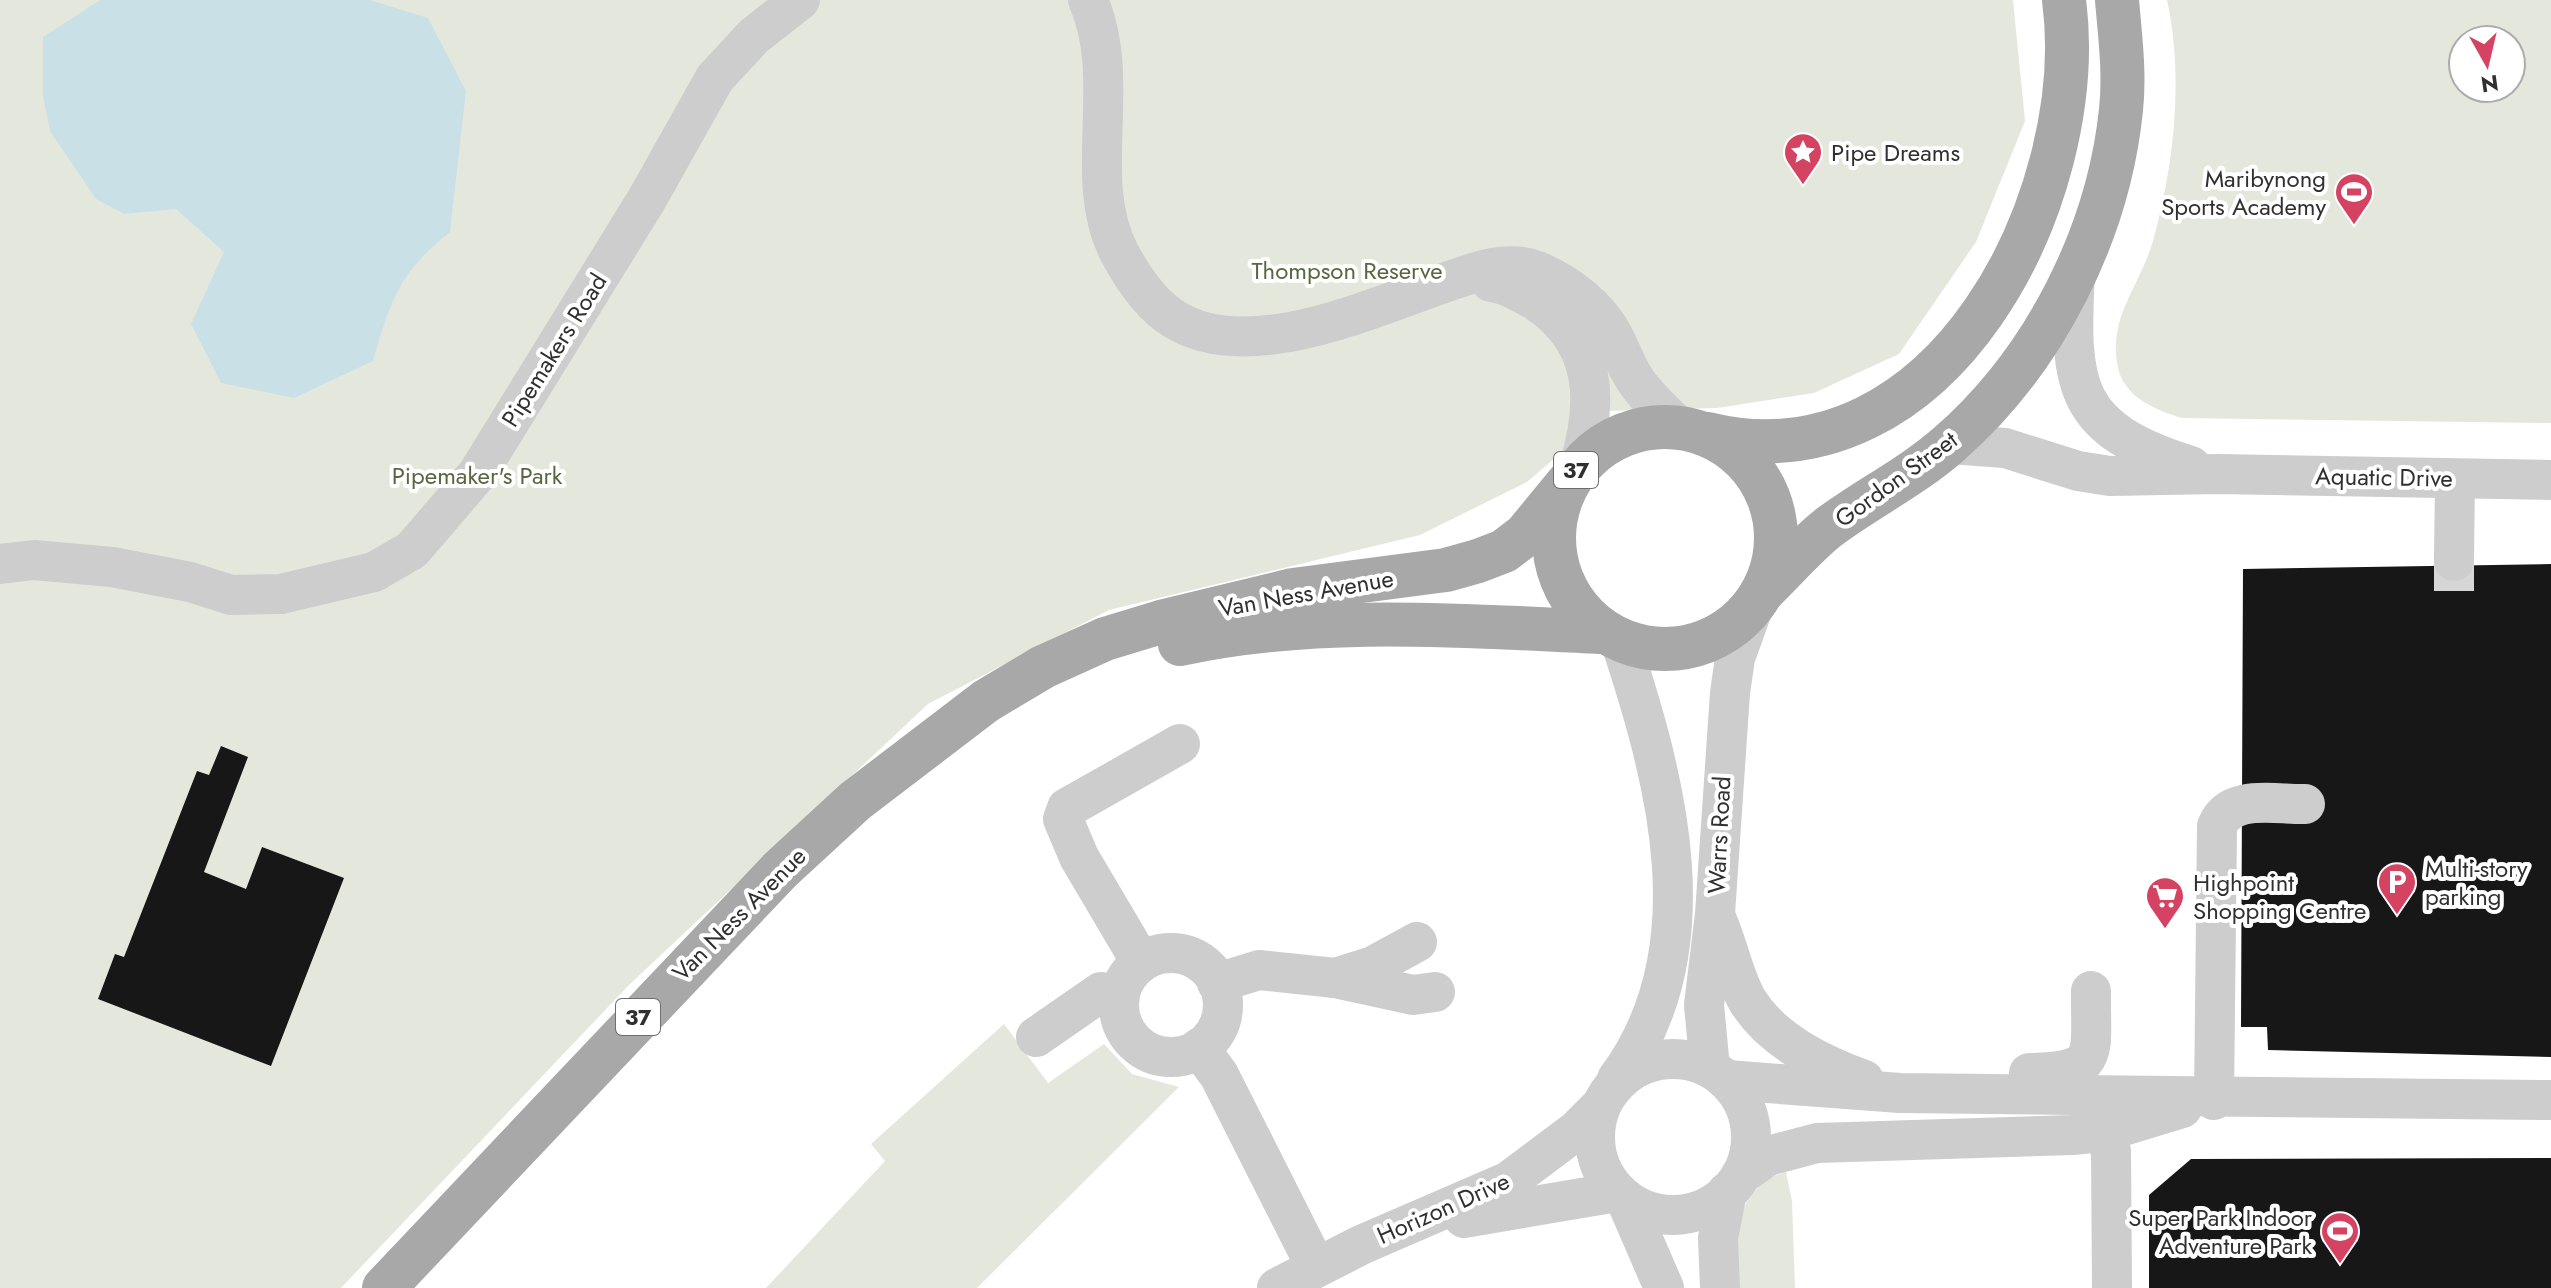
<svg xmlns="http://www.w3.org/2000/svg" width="2551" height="1288" font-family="Jost,sans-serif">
<rect width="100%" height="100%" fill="#fff"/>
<!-- green -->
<g fill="#e4e8dc" fill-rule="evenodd">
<path d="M0,0H2013L2025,121L1976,242L1899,354L1814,393L1717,408L1610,411L1527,482L1420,535L1109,610L928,704L629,985L341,1288H0Z"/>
<path d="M2167,0H2551V423L2182,418C2156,410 2125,398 2118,368C2107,318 2140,286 2153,241C2174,165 2184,78 2167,0ZM2463,40H2511V88H2463Z"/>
<path d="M1004,1024L1048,1083L1104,1044L1132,1074L1179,1087L977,1288H766L885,1161L871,1144Z"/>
<path d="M1786,1172L1792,1201L1795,1288H1736C1727,1245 1738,1184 1786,1172Z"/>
</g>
<!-- water -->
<path fill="#cae0e7" d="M100,0H370L428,18L466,91L450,232C398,273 391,301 373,361L294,398L221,383L191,324L224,252L176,209L124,214L96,199L50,131L43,96V37Z"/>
<!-- building -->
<g fill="#171717">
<path d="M2551,564V1057L2268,1050L2267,1027H2241L2243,569Z"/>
<path d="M221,746L248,757L204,872L246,889L262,847L344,878L271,1066L98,999L115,954L124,957L197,771L209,775Z"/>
<path d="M2551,1158V1288H2149V1195L2191,1159Z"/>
</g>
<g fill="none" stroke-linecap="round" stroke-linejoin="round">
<!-- minor-tunnel -->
<path stroke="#d6d6d6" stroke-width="40" stroke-dasharray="40 20" stroke-linecap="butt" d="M2454,561V591"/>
<!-- minor -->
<g stroke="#cdcdcd" stroke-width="40">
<path d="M1088,0C1124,82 1080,180 1120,254C1133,278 1151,305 1174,319C1247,365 1369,309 1441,284C1470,274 1504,259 1535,270C1562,281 1589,300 1606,324C1618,340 1623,361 1634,378C1646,397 1663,411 1679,427"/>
<path d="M2075,273C2069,387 2072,429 2191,466"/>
<path d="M1491,282C1507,284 1522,293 1536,301C1597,341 1599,401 1579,466"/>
<path d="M1950,444L2005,448L2078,471L2110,476L2217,474L2551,480"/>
<path d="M2454,561L2455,479"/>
<path d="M0,564L34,560L112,567L190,582L231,595L281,594L374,572L412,550L478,473L647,199L715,78L754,36L800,0"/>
<path d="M1716,918C1728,944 1733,975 1747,1000C1772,1041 1821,1064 1864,1080"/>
<circle cx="1171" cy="1005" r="52"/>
<path d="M1141,962L1079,857L1063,819L1067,808L1180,744"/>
<path d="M1335,978L1373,966L1417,942"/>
<path d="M1217,983L1259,970L1335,978L1413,995L1435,992"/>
<path d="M1036,1037L1101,992L1119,995"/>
<path d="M1199,1048L1219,1075L1316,1267"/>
<circle cx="1673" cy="1137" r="78"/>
<path d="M1710,1068L1704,1005L1715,914L1730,693L1735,658L1754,605"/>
<path d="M2029,1073C2103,1072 2090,1055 2091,991"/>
<path d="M1617,1079C1713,950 1666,779 1620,640"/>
<path d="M1727,1080L1900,1093L2551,1100"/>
<path d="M2214,1100L2217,826C2230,793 2276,805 2305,804"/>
<path d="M2102,1107L2103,1132L2111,1151L2112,1288"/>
<path d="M1741,1175L1768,1156L1817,1143L2072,1135L2103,1132L2182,1108"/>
<path d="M1626,1200L1664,1288"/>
<path d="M1464,1218L1617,1192"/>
<path d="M1277,1288L1361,1245L1509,1181L1577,1130L1599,1108"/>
<path d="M1720,1288L1718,1238L1727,1192"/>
</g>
<!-- major -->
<g stroke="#a8a8a8" stroke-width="44">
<circle cx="1665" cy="538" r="111"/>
<path d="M1708,434C1942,491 2090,196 2064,0"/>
<path d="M1763,591C1785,570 1806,545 1829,527C1868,498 1913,476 1949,444C2044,361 2108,235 2121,110C2125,73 2120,36 2117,0"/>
<path d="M1180,644C1318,614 1465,626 1605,632"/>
<path d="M384,1288L780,870L855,801L986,701L1043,667L1105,639L1161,622L1293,590L1446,570L1478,561L1504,551L1525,535L1567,484"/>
</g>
</g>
<!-- icons -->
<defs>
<g id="sight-pin" transform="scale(2)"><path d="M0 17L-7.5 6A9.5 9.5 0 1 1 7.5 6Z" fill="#d44462" stroke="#fff"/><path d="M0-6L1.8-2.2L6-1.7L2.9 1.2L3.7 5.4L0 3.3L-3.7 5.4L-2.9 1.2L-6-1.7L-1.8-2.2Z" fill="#fff"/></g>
<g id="stadium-pin" transform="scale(2)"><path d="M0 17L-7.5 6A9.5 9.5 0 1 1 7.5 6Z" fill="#d44462" stroke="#fff"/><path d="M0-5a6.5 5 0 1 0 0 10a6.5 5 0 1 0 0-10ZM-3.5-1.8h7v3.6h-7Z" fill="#fff"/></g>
<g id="parking-pin" transform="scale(2)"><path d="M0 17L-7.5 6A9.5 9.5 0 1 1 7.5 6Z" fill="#d44462" stroke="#fff"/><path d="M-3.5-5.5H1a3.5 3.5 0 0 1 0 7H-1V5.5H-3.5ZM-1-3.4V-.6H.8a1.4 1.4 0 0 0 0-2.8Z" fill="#fff"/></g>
<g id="supermarket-pin" transform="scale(2)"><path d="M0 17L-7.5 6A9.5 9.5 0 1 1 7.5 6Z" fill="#d44462" stroke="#fff"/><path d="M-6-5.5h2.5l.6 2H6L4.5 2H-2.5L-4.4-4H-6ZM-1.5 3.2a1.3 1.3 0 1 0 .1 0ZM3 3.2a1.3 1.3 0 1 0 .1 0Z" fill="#fff"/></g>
</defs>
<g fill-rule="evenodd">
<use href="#sight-pin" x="1803" y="152"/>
<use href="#stadium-pin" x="2354" y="192"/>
<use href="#parking-pin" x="2397" y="882"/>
<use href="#supermarket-pin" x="2165" y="896"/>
<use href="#stadium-pin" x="2340" y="1231"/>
</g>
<g text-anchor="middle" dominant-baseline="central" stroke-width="8" stroke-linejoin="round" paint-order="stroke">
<!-- shield labels -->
<g fill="#fff" stroke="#6e6e6e" stroke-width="2">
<rect x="1554" y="452" width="44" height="36" rx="6"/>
<rect x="616" y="999" width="44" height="36" rx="6"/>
</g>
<g font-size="22" font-weight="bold" fill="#303030">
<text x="1576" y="470">37</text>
<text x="638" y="1017">37</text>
</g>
<!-- poi labels -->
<g font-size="24" fill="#303030" stroke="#fff" text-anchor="start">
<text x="1831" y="152">Pipe Dreams</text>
<text x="2326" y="178" text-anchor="end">Maribynong<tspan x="2326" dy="28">Sports Academy</tspan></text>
<text x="2425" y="868">Multi-story<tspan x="2425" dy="28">parking</tspan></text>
<text x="2193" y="882">Highpoint<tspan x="2193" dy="28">Shopping Centre</tspan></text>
<text x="2312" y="1217" text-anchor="end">Super Park Indoor<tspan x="2312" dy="28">Adventure Park</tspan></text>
</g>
<!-- park labels -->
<g font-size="24" fill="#586741" stroke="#fff">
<text x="1347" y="270">Thompson Reserve</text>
<text x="477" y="475">Pipemaker's Park</text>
</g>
<!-- street labels -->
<g font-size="24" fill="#303030" stroke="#fff">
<text transform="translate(554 350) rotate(-58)">Pipemakers Road</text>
<text transform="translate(2384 477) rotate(1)">Aquatic Drive</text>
<text transform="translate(1896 479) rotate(-36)">Gordon Street</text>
<text transform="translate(1306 593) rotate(-10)">Van Ness Avenue</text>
<text transform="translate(1719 835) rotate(-87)">Warrs Road</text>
<text transform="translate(739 914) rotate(-45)">Van Ness Avenue</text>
<text transform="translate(1443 1208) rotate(-24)">Horizon Drive</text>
</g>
</g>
<!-- north arrow -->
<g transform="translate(2487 64) rotate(172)"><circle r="38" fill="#ffffff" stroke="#acacac" stroke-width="2"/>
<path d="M0-6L14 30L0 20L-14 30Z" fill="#d44462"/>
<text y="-12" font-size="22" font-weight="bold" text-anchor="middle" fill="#303030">N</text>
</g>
</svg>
